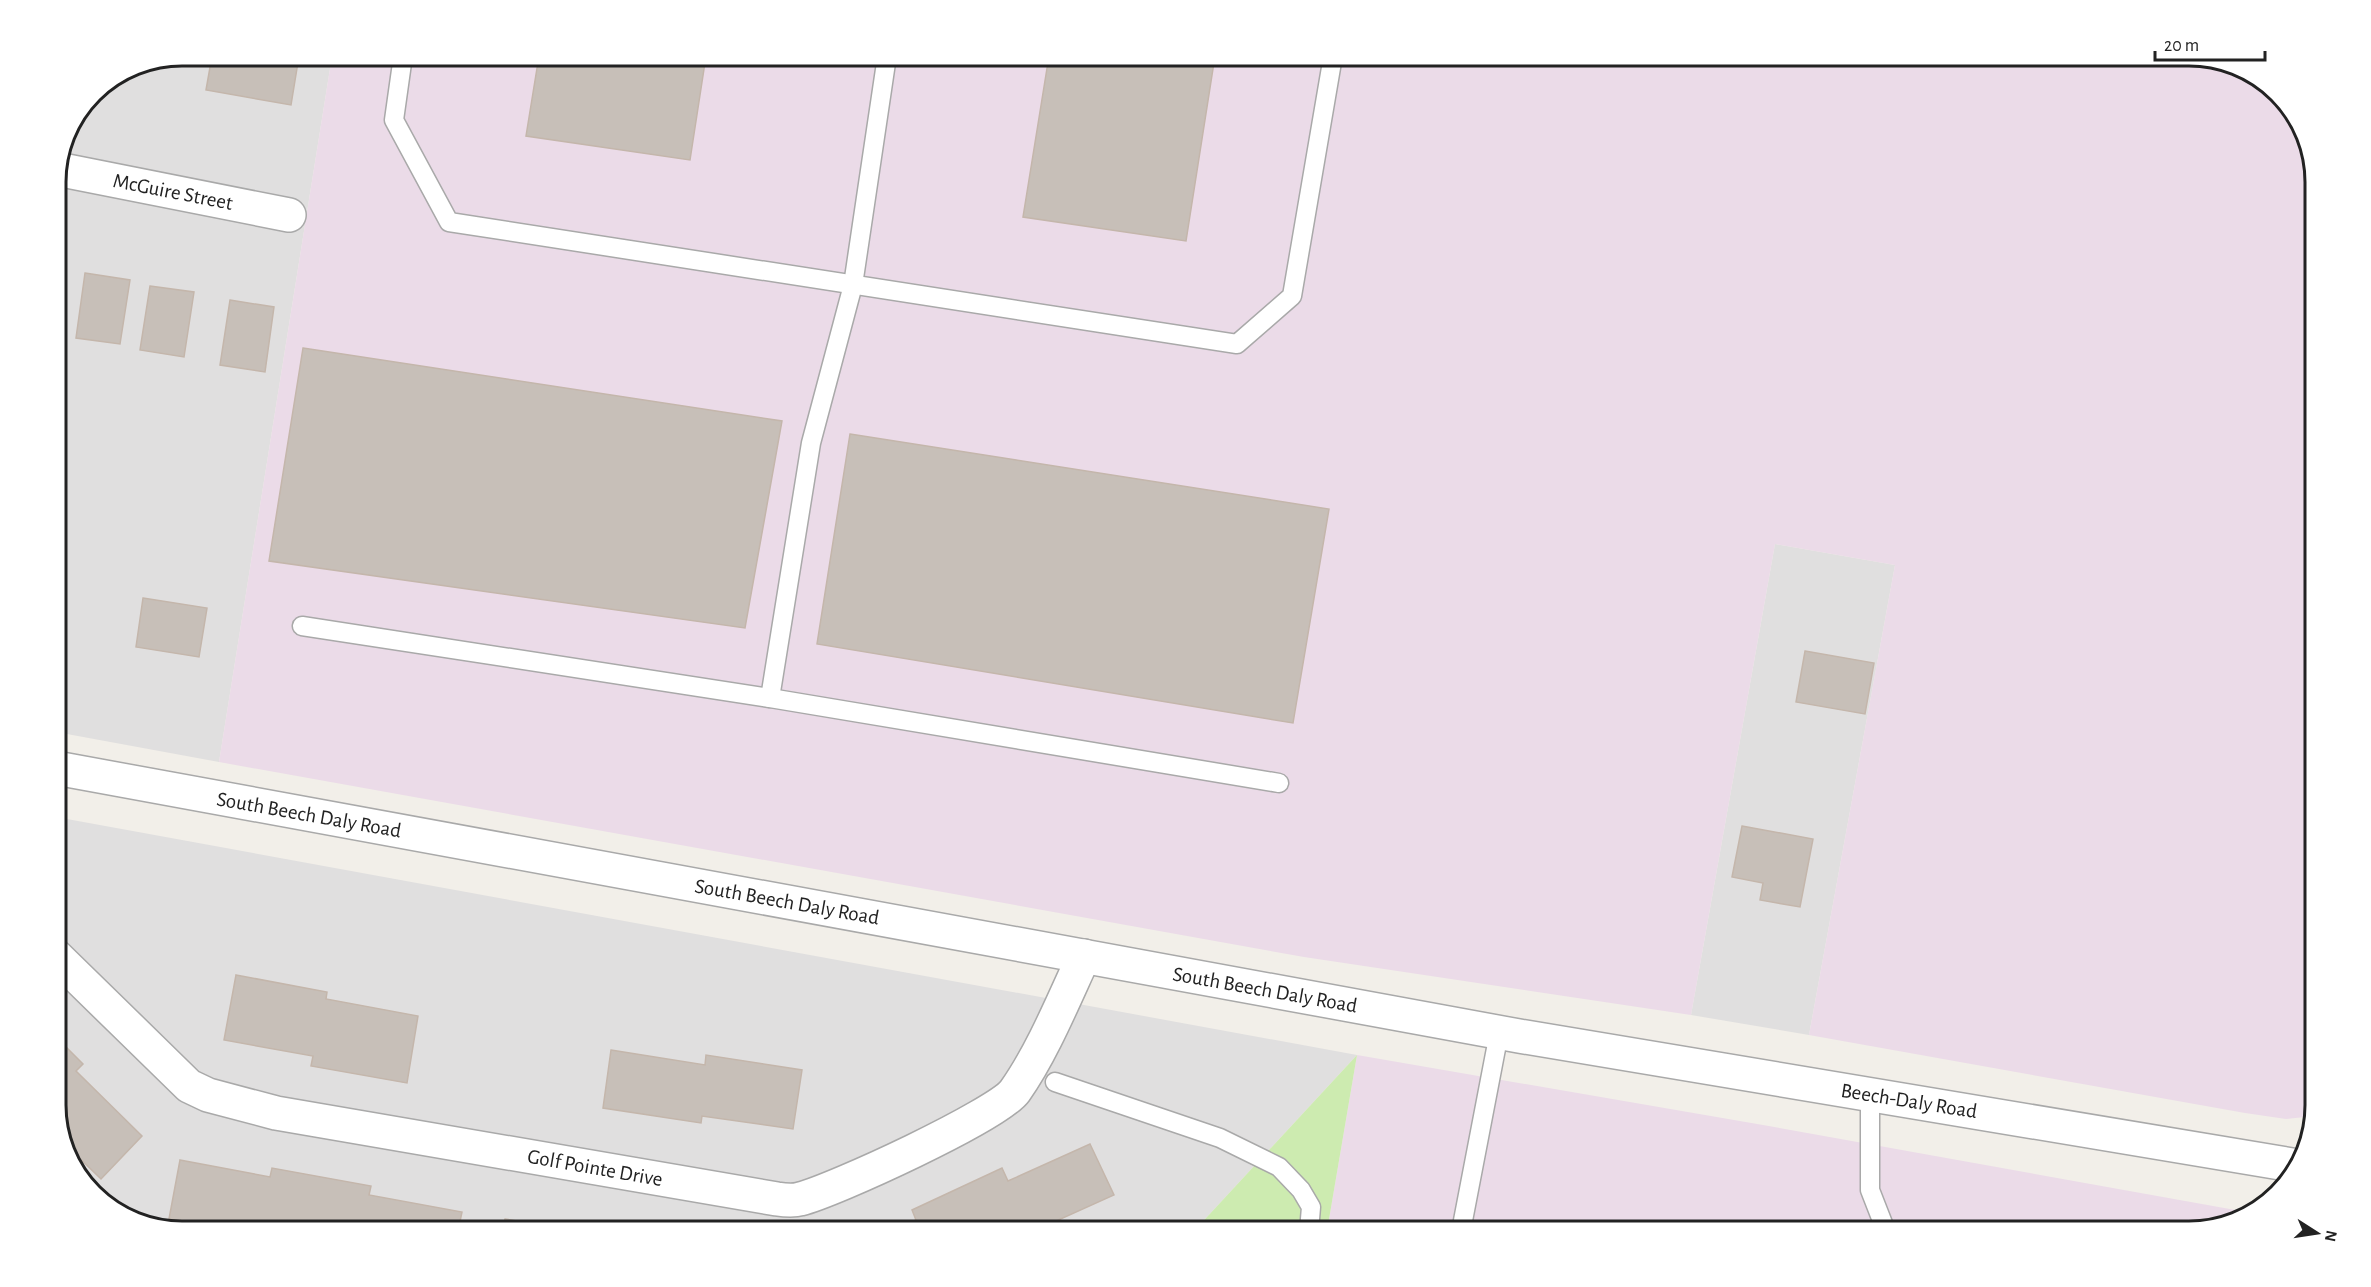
<svg xmlns="http://www.w3.org/2000/svg" width="2371" height="1287" font-family="'Alegreya Sans',sans-serif">
<rect width="100%" height="100%" fill="#f2efe9"/>
<!-- residential -->
<g fill="#e0dfdf">
<path d="M182,56H332L219,762L56,732V174L65,133L93,92L134,65Z"/>
<path d="M1775,544L1895,565L1809,1035L1691,1015Z"/>
<path d="M56,817L1357,1055L1194,1231H181L125,1218L77,1175L56,1114Z"/>
</g>
<!-- industrial -->
<g fill="#ebdbe8">
<path d="M332,56H2189L2246,69L2294,112L2315,174L2314,1112L2305,1117L2286,1119L2245,1113L1809,1035L1895,565L1775,544L1691,1015L1304,957L219,762Z"/>
<path d="M1357,1055L1763,1125L2252,1213L2190,1231H1327Z"/>
</g>
<!-- grass -->
<path fill="#cdebb0" d="M1357,1055L1327,1231H1194Z"/>
<!-- building -->
<g fill="#c7bfb8" stroke="#c4b6ab" stroke-width="1.5">
<path d="M212,56H299L291,105L206,90Z"/>
<path d="M539,56H706L690,160L526,136Z"/>
<path d="M1049,56H1215L1186,241L1023,217Z"/>
<path d="M56,267L63,268L56,318Z"/>
<path d="M85,273L130,280L120,344L76,338Z"/>
<path d="M150,286L194,292L184,357L140,350Z"/>
<path d="M230,300L274,307L265,372L220,365Z"/>
<path d="M303,348L782,421L745,628L269,561Z"/>
<path d="M850,434L1329,509L1293,723L817,644Z"/>
<path d="M143,598L207,608L199,657L136,647Z"/>
<path d="M1805,651L1874,663L1865,714L1796,702Z"/>
<path d="M1742,826L1813,839L1800,907L1760,900L1763,883L1732,877Z"/>
<path d="M236,975L327,992L326,999L418,1016L407,1083L311,1066L313,1056L224,1040Z"/>
<path d="M56,1037L83,1064L76,1071L142,1136L101,1179L66,1145L56,1114Z"/>
<path d="M611,1050L705,1065L706,1055L802,1070L793,1129L702,1116L701,1123L603,1108Z"/>
<path d="M1090,1144L1114,1195L1034,1231H1025L1024,1228L1015,1231H890L916,1220L912,1210L1002,1168L1008,1181Z"/>
<path d="M180,1160L270,1177L272,1168L371,1186L369,1195L462,1212L458,1231H286L268,1228L267,1231H235L169,1219Z"/>
<path d="M505,1219L575,1231H502Z"/>
</g>
<g fill="none" stroke-linecap="round" stroke-linejoin="round">
<!-- service casing -->
<g stroke="#a9a9a9" stroke-width="21">
<g id="service">
<path d="M403,56L394,120L449,222L1237,344L1292,296L1333,56"/>
<path d="M887,56L853,285L811,443L770,698L1279,783"/>
<path d="M302,626L770,698"/>
<path d="M1055,1082L1220,1138L1279,1167L1301,1190L1311,1207L1309,1231"/>
<path d="M1870,1095V1190L1886,1231"/>
<path d="M1461,1231L1499,1033"/>
</g>
</g>
<!-- minor casing -->
<g stroke="#a9a9a9" stroke-width="36">
<g id="minor">
<path d="M57,169L289,215"/>
<path d="M56,956L189,1086L208,1095L276,1113L777,1199C784,1200 793,1201 800,1199C833,1191 998,1115 1015,1091C1042,1053 1064,999 1084,956"/>
</g>
</g>
<!-- tertiary casing -->
<g stroke="#a9a9a9" stroke-width="36">
<path id="tertiary" d="M56,768L1519,1036L2298,1166"/>
</g>
<!-- service -->
<use href="#service" stroke="#fff" stroke-width="18"/>
<!-- minor -->
<use href="#minor" stroke="#fff" stroke-width="33"/>
<!-- tertiary -->
<use href="#tertiary" stroke="#fff" stroke-width="33"/>
</g>
<g text-anchor="middle" dominant-baseline="central" stroke-width="4.5" stroke-linejoin="round" paint-order="stroke">
<!-- street labels -->
<g font-size="21" fill="#222" stroke="#fff">
<text transform="translate(173 192) rotate(11)">McGuire Street</text>
<text transform="translate(309 815) rotate(10)">South Beech Daly Road</text>
<text transform="translate(787 902) rotate(10)">South Beech Daly Road</text>
<text transform="translate(1265 990) rotate(10)">South Beech Daly Road</text>
<text transform="translate(1909 1101) rotate(9)">Beech-Daly Road</text>
<text transform="translate(595 1168) rotate(10)">Golf Pointe Drive</text>
</g>
</g>
<!-- crop -->
<path d="M0 0H2371V1287H0ZM182 66H2189A116 116 0 0 1 2305 182V1105A116 116 0 0 1 2189 1221H182A116 116 0 0 1 66 1105V182A116 116 0 0 1 182 66Z" fill="#fff" fill-rule="evenodd"/>
<path fill="none" stroke="#222" stroke-width="3" d="M182 66H2189A116 116 0 0 1 2305 182V1105A116 116 0 0 1 2189 1221H182A116 116 0 0 1 66 1105V182A116 116 0 0 1 182 66Z"/>
<!-- north arrow -->
<g transform="translate(2317 1233) rotate(102)" stroke="#ffffff" stroke-width="4.5" paint-order="stroke">
<path d="M0-4.5L10 22L0 15L-10 22Z" fill="#222222"/>
<text y="-9" font-size="16" font-weight="bold" text-anchor="middle" fill="#222222">N</text>
</g>
<!-- scale -->
<path d="M2155 51v9h110v-9" fill="none" stroke="#222222" stroke-width="3"/>
<text x="2164" y="51" font-size="18" fill="#222222" stroke="#ffffff" stroke-width="4.5" paint-order="stroke">20 m</text>
</svg>
